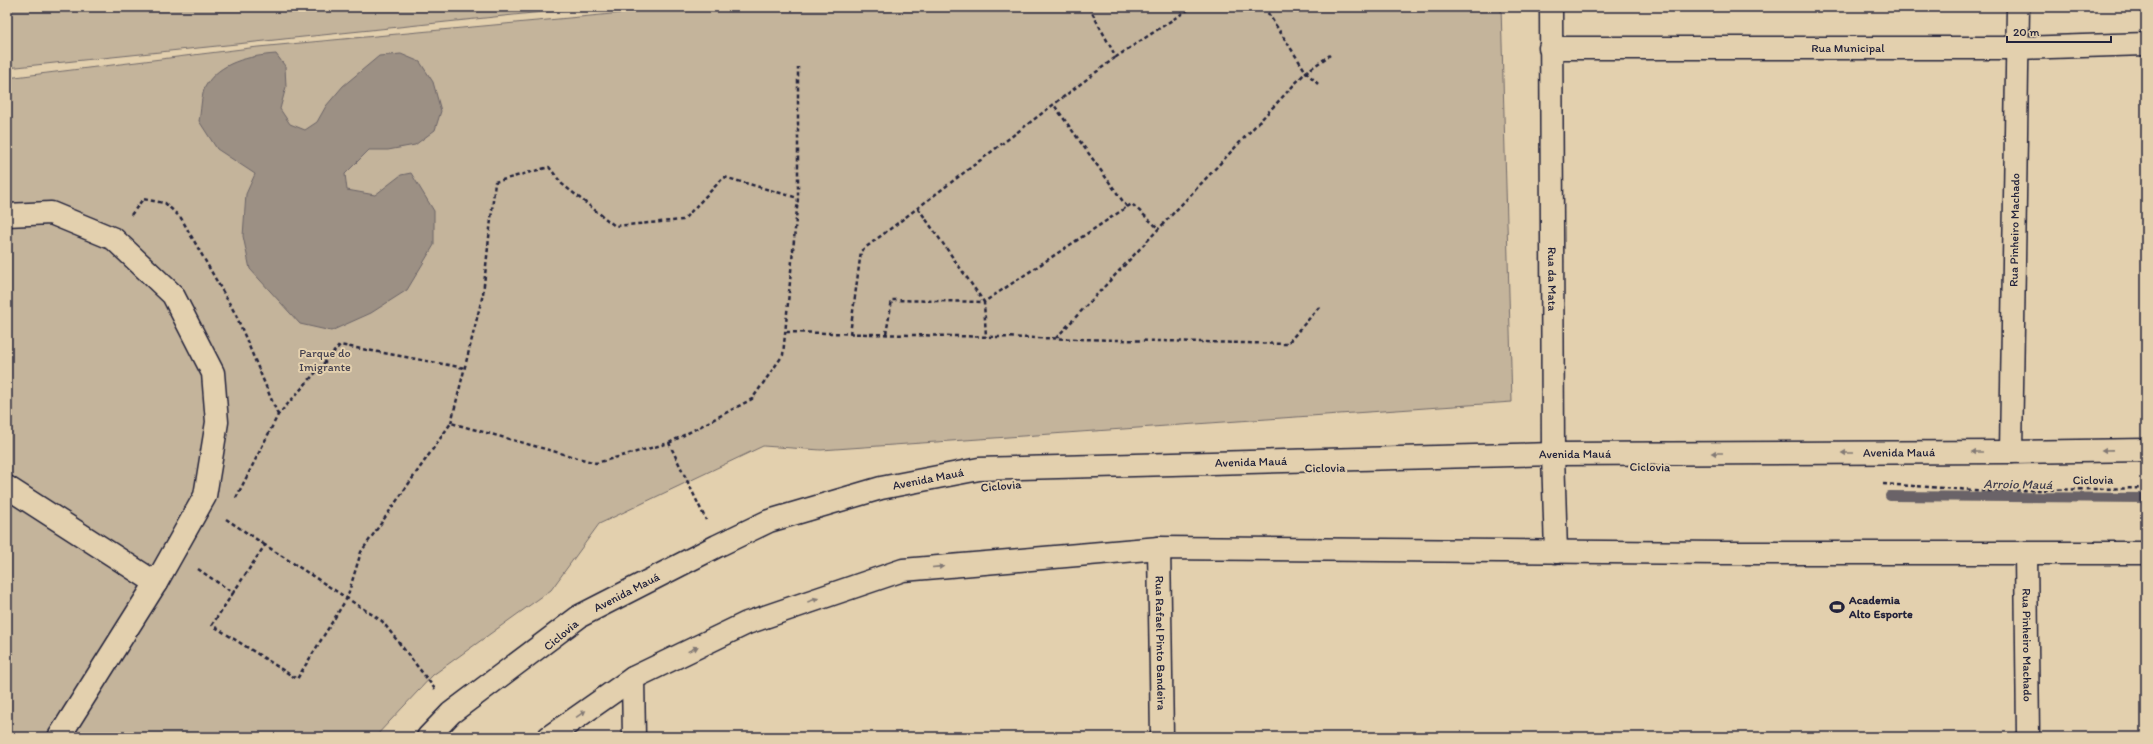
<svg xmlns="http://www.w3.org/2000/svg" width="2153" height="744" font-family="Itim,sans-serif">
<rect width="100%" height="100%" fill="#e3d0ae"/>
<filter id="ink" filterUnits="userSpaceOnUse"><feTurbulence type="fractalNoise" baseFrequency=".025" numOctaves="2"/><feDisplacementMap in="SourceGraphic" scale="8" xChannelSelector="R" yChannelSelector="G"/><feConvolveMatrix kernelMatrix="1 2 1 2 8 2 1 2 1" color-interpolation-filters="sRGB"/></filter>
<g filter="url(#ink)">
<!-- green -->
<g fill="#c4b49b" stroke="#736b6b">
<path d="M7,7H590L7,68Z"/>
<path d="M687,7H1501L1512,402L821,450L763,446L599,524L551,590L433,675L375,737H7V78L258,47Z"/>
</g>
<!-- water -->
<path fill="#9c9084" stroke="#6b6467" d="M276,54L285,66L286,87L280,109L290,124L305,130L317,122L326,106L343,86L379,56L401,54L420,62L433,82L441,111L435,130L415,145L388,150H369L345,174L347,190L375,195L401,175L411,173L434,211V245L407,290L371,313L331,331L300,324L250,269L243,236L246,194L255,174L217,149L199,121C201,112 201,96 205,87C219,62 249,56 276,54Z"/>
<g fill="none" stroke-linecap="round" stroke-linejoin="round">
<!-- stream -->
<path stroke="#6b6467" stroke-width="10" d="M1890,496L2146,498"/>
<!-- minor casing -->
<g stroke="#22223b" stroke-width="25">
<g id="minor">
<path id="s1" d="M1551,7L1553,454L1556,552"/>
<path id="s2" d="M1550,48H2017L2146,44"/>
<path d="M7,215L51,213L114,239L173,295L213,373L217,422L205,496L156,583L59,737"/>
<path id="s3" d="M2011,452L2018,7"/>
<path d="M7,487L156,583"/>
<path id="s4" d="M1159,548L1162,737"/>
<path id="s5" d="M2026,553L2028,737"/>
<path d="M633,678L634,737"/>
</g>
</g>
<!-- major casing -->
<g stroke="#22223b" stroke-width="25">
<g id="major">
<path id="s6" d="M428,737L451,713L580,616L717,546L769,521L881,488L979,469L1553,454L2011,452L2146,450"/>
<path d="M549,737L633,678L747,623L903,570L1159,548L1721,553H2146"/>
</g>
</g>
<!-- path -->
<g stroke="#22223b" stroke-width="2.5" stroke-dasharray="4 3" stroke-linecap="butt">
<path d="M1089,7L1116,57L1192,7"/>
<path d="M1264,7L1306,72L1318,84"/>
<path d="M1127,207L1132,204L1159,229"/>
<path d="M918,208L984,302L1127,207L1054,105"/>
<path d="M131,215L143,199L165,203L181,218L236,315L278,415"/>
<path d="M786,332L1287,344L1321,305"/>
<path d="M850,334L861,251L1116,57"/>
<path d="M886,334L892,300L984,302L986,337"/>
<path d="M1056,338L1306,72L1330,55"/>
<path d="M451,423L483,294L495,182L549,167L562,184L615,226L683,220L724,177L798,198"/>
<path d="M669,443L752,399L783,355L798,198V67"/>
<path d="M1883,484L1988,491L2146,488"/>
<path d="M236,498L278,415L340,345L465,368"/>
<path d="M226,519L265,545"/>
<path d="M198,569L233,593L265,545L382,621L435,689"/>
<path d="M233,593L212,625L297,679L347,598L361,552L451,423L596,463L669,443L706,520"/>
</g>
<!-- minor -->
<use href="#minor" stroke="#e3d0ae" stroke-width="22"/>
<!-- major -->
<use href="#major" stroke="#e3d0ae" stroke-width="22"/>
</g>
<!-- one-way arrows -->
<defs><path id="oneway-solid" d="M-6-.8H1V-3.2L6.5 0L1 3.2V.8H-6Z"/></defs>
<g fill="#827974">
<use href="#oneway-solid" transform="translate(2107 450) rotate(179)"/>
<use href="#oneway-solid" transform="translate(1977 452) rotate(180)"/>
<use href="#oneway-solid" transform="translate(1717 453) rotate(180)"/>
<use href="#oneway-solid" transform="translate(1847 453) rotate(180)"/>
<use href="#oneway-solid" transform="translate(938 567) rotate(-5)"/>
<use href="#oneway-solid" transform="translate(813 600) rotate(-19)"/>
<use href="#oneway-solid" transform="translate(693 649) rotate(-26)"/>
<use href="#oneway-solid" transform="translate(581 714) rotate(-35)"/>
</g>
</g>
<!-- icons -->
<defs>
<g id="stadium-bare" transform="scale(1.2)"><path d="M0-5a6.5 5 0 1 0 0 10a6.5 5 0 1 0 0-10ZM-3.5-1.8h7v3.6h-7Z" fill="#22223b" stroke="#e3d0ae" stroke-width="2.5" paint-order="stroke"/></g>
</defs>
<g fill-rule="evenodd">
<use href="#stadium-bare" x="1837" y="607"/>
</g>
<g text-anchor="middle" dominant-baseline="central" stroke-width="4" stroke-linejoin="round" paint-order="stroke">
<!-- street labels -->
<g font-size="12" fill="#22223b" stroke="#e3d0ae">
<text stroke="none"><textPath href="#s2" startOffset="298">Rua Municipal</textPath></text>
<text stroke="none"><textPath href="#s3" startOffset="222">Rua Pinheiro Machado</textPath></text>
<text stroke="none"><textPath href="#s1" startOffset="272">Rua da Mata</textPath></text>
<text stroke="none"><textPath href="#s6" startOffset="1543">Avenida Mauá</textPath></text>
<text stroke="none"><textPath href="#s6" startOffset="1219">Avenida Mauá</textPath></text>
<text stroke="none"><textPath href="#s6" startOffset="895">Avenida Mauá</textPath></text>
<text transform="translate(1650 467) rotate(1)">Ciclovia</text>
<text transform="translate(1325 468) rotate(-1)">Ciclovia</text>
<text stroke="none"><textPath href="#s6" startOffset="571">Avenida Mauá</textPath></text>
<text transform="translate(2093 480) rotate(-1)">Ciclovia</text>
<text transform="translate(1001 486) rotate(-5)">Ciclovia</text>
<text stroke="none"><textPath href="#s6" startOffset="247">Avenida Mauá</textPath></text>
<text transform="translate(561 635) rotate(-40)">Ciclovia</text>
<text stroke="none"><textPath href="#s4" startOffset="95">Rua Rafael Pinto Bandeira</textPath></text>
<text stroke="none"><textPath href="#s5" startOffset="92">Rua Pinheiro Machado</textPath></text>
</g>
<!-- park labels -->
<g font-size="12" fill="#423f4e" stroke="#e3d0ae">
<text x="325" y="353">Parque do<tspan x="325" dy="14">Imigrante</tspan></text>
</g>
<!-- poi labels -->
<g font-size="12" font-weight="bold" fill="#22223b" stroke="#e3d0ae" text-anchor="start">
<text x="1849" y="600">Academia<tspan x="1849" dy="14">Alto Esporte</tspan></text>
</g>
<!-- water labels -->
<g font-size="13" font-style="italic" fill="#403e4d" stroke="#e3d0ae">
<text transform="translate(2018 484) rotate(1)">Arroio Mauá</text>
</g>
</g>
<!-- margin -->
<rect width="2153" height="744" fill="none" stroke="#e3d0ae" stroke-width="24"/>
<rect x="12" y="12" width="2129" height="720" fill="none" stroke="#22223b" stroke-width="1.5" filter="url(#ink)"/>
<!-- scale -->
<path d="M2007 36v6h104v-6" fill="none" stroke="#22223b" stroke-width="2"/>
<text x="2013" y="36" font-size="12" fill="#22223b" stroke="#e3d0ae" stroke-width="3" paint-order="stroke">20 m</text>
</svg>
